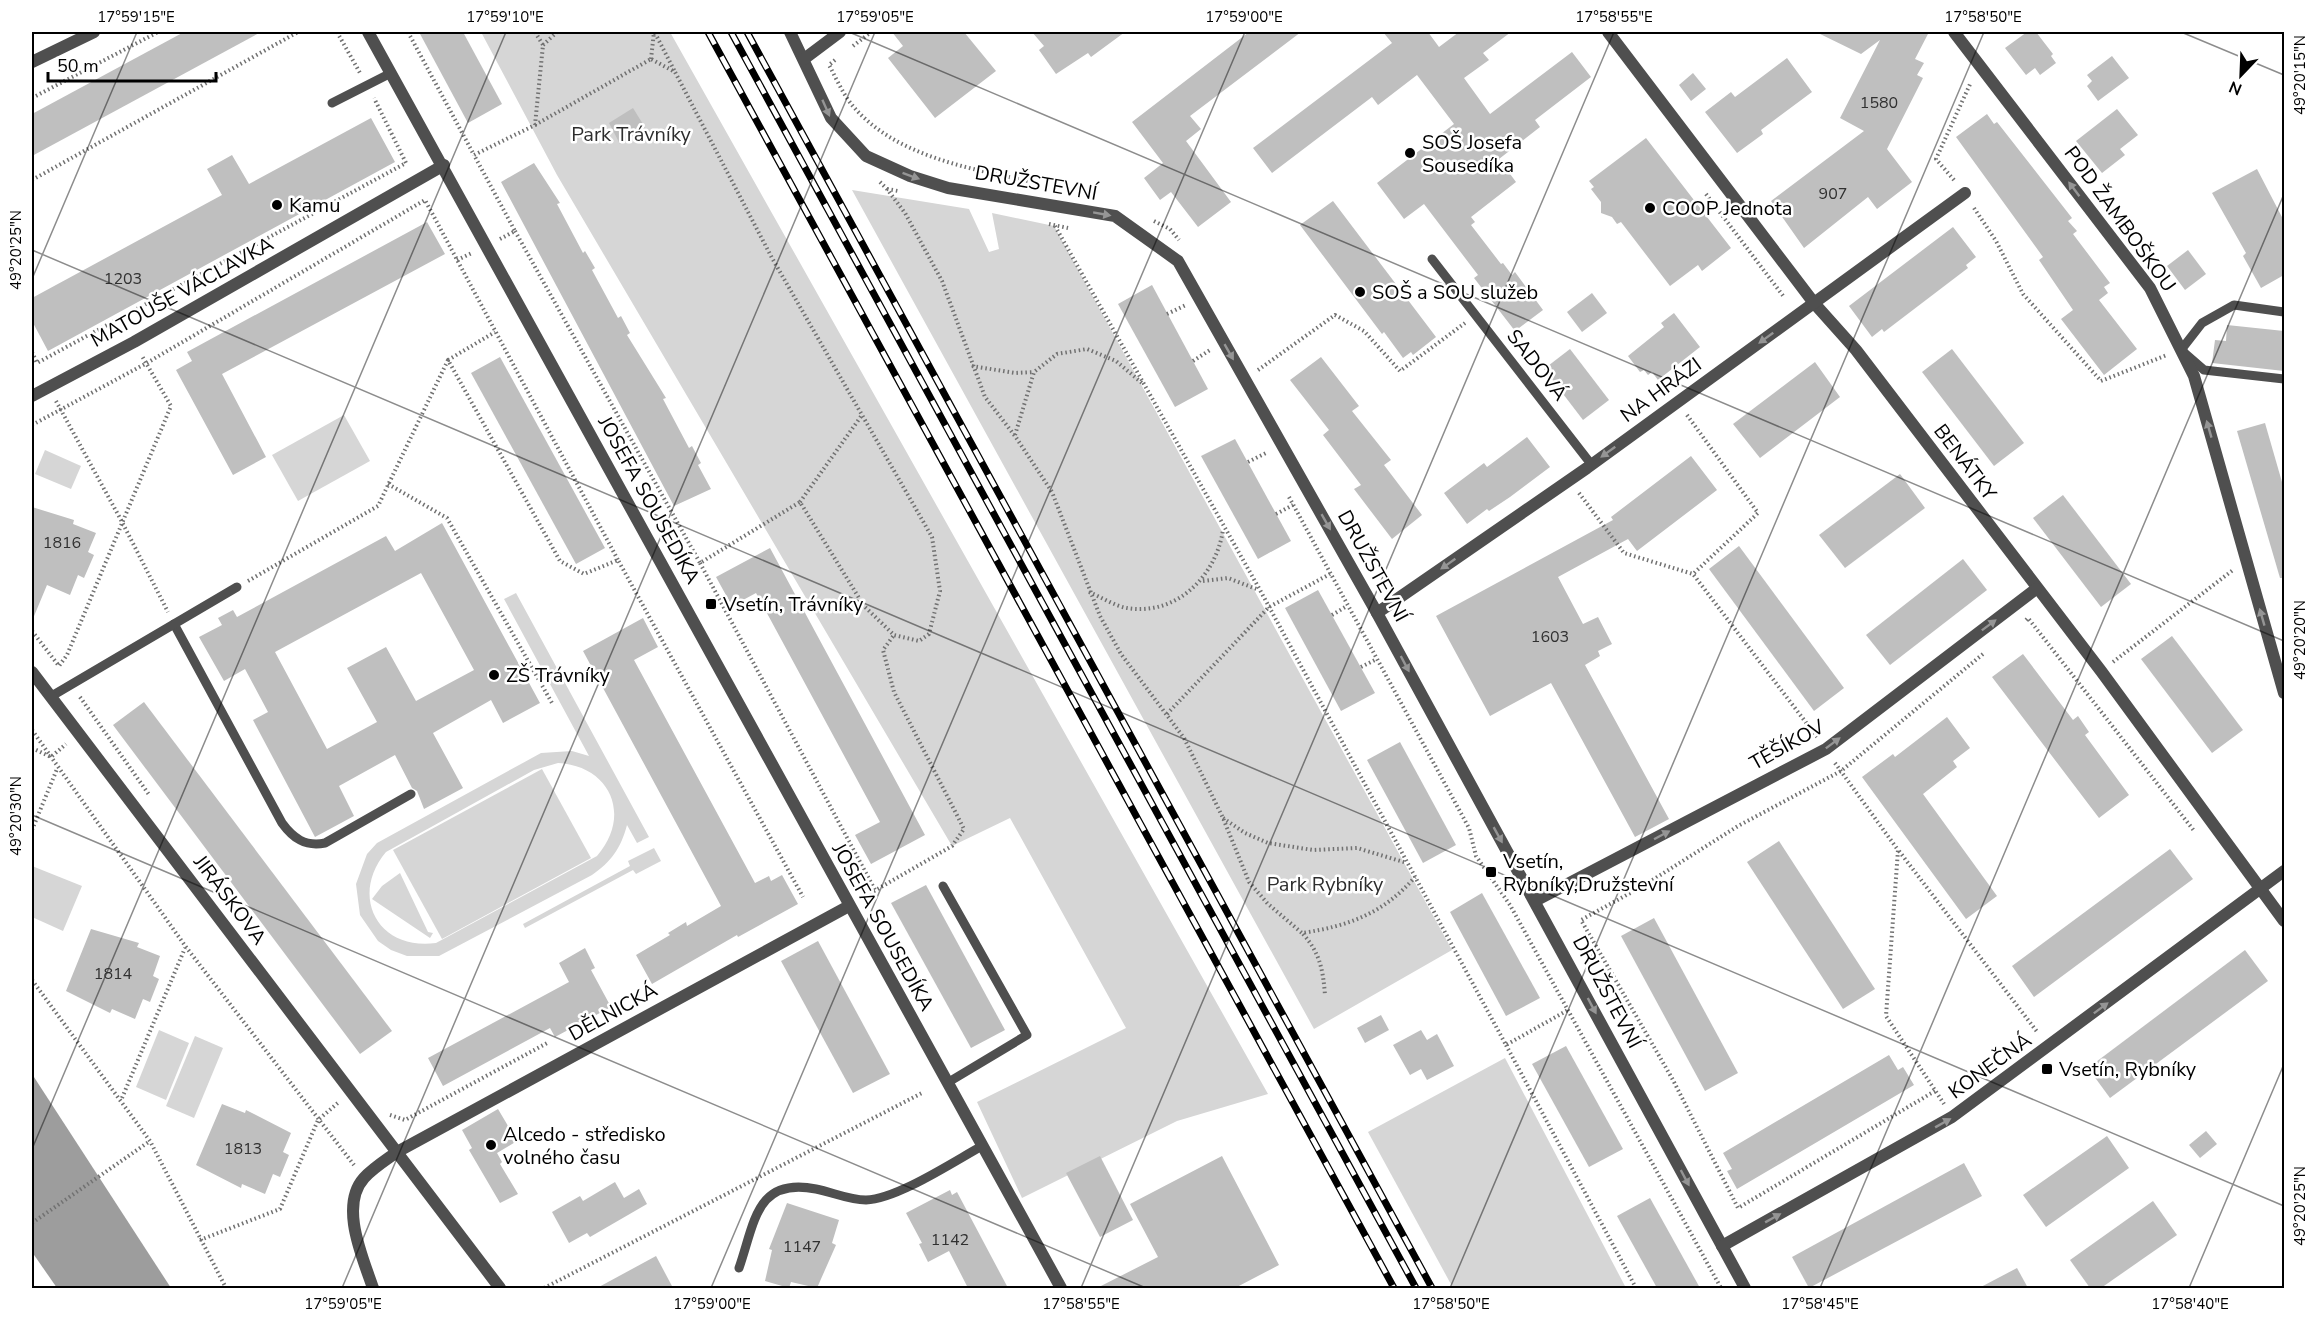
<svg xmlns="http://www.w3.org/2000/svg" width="2316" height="1320" font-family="'Nunito Sans',sans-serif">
<rect width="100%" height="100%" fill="#fff"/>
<!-- green -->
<g fill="#d6d6d6" fill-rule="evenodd">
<path d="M481,32H670L1268,1094L1177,1121L1022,1198L977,1102L1126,1028L1010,818L952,846L557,175Z"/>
<path d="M852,190L969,209L989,252L999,249L992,213L1054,226L1452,950L1314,1029Z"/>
<path d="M344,415L370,461L298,501L272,455Z"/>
<path d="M45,450L81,466L71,489L35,474Z"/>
<path d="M516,593L649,837L637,843L627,825C621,848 611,862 592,875L439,956H407L391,950L378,941L360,915L356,884L367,854L377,843L541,753L572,751L589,756L504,599ZM558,763C611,766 632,816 597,856L436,943C378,951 349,896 386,852L534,770Z"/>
<path d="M542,769L591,858L442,939L393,850Z"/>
<path d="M654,848L661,861L636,874L633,870L525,928L523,924L630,866L628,861Z"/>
<path d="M32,866L82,886L63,931L32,917Z"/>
<path d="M400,873L428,932L433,933L430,938L372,899L382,886Z"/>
<path d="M159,1030L189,1043L166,1100L136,1087Z"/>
<path d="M195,1036L223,1048L194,1118L166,1106Z"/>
<path d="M1505,1058L1626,1288H1453L1368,1132Z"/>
</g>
<!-- water -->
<path fill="#9d9d9d" d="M32,1074L171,1288H57L32,1252Z"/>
<!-- building -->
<g fill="#bfbfbf" fill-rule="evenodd">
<path d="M184,32H261L32,156V114Z"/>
<path d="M419,32H463L502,104L468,123Z"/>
<path d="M892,32H964L996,71L935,118L888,58L903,46Z"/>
<path d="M1032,32H1125L1091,57L1088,53L1056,74L1039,50L1044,46Z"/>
<path d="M1249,32H1301L1190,116L1201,129L1186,141L1231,202L1198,227L1171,192L1160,200L1144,178L1163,163L1132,122Z"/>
<path d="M1383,32H1428L1439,47L1459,32H1511L1483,53L1489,60L1464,78L1490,114L1572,52L1591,77L1535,120L1540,127L1499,159L1516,182L1471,217L1475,222L1471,225L1501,264L1503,263L1512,275L1515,272L1543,310L1515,331L1474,278L1478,275L1424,204L1404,219L1377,183L1454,124L1417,75L1378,105L1372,97L1272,173L1253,148L1392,43Z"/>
<path d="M1816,32H1929L1915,59L1924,63L1917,75L1923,78L1887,149L1912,182L1877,209L1868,197L1804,248L1771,201L1864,131L1840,118L1880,40L1861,54Z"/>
<path d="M2027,32H2036L2053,54L2051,56L2056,63L2040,75L2035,68L2026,75L2005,48Z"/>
<path d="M2112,56L2129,78L2098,101L2087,86L2092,81L2087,75Z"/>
<path d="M1787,58L1812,92L1761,130L1763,134L1737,153L1705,112L1731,92L1735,97Z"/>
<path d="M1693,73L1706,89L1691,101L1679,85Z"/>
<path d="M633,108L646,129L620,144L609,123Z"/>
<path d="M2117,109L2138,135L2120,149L2125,155L2102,173L2076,141Z"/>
<path d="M1987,114L1994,124L1997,122L2072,218L2068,221L2077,231L2073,234L2110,283L2104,287L2108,293L2099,300L2137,349L2104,375L2061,319L2073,310L2039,260L2043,257L1956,137Z"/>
<path d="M371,118L395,162L48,351L32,321V298L222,195L207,169L232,155L249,184Z"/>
<path d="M1646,138L1731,248L1702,271L1698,265L1670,286L1621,222L1617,224L1612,217L1601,213V202L1591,189L1594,187L1589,181Z"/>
<path d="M534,163L560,203L557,204L583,253L585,251L595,268L592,270L618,318L621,316L630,333L627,335L666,398L663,399L689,448L692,446L701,463L698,465L711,489L674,506L501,182Z"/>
<path d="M2257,169L2284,221V275L2261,288L2243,256L2246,253L2212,193Z"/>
<path d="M1333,201L1436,337L1413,355L1411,352L1403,358L1384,332L1382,334L1300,225Z"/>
<path d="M427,222L445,254L222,374L266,457L233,475L176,370L192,361L187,352Z"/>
<path d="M1953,227L1976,257L1966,265L1968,268L1884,332L1882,329L1872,337L1849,306Z"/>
<path d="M2188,250L2206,274L2185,290L2167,266Z"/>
<path d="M1152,285L1208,389L1175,407L1118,304Z"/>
<path d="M1592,293L1607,313L1582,332L1567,312Z"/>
<path d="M1674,313L1700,347L1658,380L1652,372L1648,375L1644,370L1640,372L1628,356L1664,327L1661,323Z"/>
<path d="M2227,325L2284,331V371L2212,363L2215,340L2226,341Z"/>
<path d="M1570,349L1609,400L1583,420L1544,369Z"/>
<path d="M1952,349L2024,443L1994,466L1922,372Z"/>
<path d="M500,357L605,548L576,564L471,373Z"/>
<path d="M1321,357L1359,406L1352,411L1391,460L1384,465L1422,515L1392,539L1354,489L1361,485L1323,435L1329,430L1290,380Z"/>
<path d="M1815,362L1840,397L1760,458L1733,424Z"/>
<path d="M2265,423L2284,489V578H2280L2237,431Z"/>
<path d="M1527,437L1550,467L1510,497L1489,511L1487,509L1467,524L1444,493L1484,463L1487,467Z"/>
<path d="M1235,439L1291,541L1258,559L1201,456Z"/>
<path d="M1691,456L1717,490L1637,551L1628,539L1558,577L1583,624L1598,617L1612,644L1598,651L1600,656L1585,665L1669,819L1635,837L1551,683L1490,716L1436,616L1613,520L1611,517Z"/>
<path d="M1900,474L1925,508L1845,568L1819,535Z"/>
<path d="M2063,495L2131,584L2101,607L2033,518Z"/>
<path d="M32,507L74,520L73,524L96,533L88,552L94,555L84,578L78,575L70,595L47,585L32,621Z"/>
<path d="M442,523L540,703L503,723L491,700L433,733L463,788L424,809L417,791L412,788L395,755L339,786L354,816L315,837L253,720L268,712L245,669L224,681L199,637L222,625L218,618L233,610L237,617L386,536L395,551ZM421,573L474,670L416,701L386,647L347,668L377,722L327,749L275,652Z"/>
<path d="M1739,546L1844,688L1814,711L1709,569Z"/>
<path d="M770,548L925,835L871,864L855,835L880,822L756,593L732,606L716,577Z"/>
<path d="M1963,559L1987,590L1890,665L1866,635Z"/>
<path d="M1318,590L1375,693L1341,711L1285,608Z"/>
<path d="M643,618L658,647L634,660L755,883L769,876L771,881L782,875L798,904L738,937L737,935L652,984L636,955L670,935L668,933L686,922L687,926L721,906L583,651Z"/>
<path d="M2172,636L2243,730L2212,753L2141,659Z"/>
<path d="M2023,654L2073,720L2078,716L2089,732L2085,735L2129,795L2099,818L1992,677Z"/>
<path d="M144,702L392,1031L360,1054L113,725Z"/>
<path d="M1947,717L1970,748L1953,761L1957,767L1923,794L1997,896L1966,919L1862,777L1893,754L1895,757Z"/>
<path d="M1400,742L1456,845L1423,863L1367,760Z"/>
<path d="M1779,841L1875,989L1843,1009L1747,862Z"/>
<path d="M2170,849L2193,879L2034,997L2012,966Z"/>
<path d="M926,885L1005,1030L971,1048L891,903Z"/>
<path d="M1482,893L1540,998L1506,1016L1450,912Z"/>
<path d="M1654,918L1738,1073L1705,1091L1621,936Z"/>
<path d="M91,929L139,943L137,947L160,956L153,976L159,979L150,1002L143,999L135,1019L112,1009L110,1013L66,991Z"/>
<path d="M818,941L890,1074L853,1093L781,961Z"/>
<path d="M585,948L595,968L591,970L611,1007L555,1037L550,1028L443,1086L428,1058L569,982L559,963Z"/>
<path d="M2245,950L2268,981L2110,1098L2088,1068Z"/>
<path d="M1381,1015L1389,1030L1365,1043L1357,1028Z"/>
<path d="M1421,1030L1427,1040L1437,1034L1454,1066L1427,1080L1421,1069L1410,1075L1393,1045Z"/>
<path d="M1566,1046L1623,1149L1589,1167L1532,1064Z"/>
<path d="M1889,1055L1898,1070L1903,1067L1914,1085L1737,1189L1727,1171L1732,1169L1723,1153Z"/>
<path d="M222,1104L245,1113L246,1110L291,1133L283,1152L289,1155L280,1177L273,1174L265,1194L242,1184L241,1188L196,1165Z"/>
<path d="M498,1109L517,1141L497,1153L502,1162L500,1164L518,1194L500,1203L469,1150L472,1148L462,1130Z"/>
<path d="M2206,1131L2217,1144L2200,1158L2189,1145Z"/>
<path d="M2107,1136L2129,1168L2046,1227L2023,1195Z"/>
<path d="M1100,1156L1133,1220L1100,1237L1066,1173Z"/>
<path d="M1222,1156L1279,1265L1235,1288H1097L1158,1257L1130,1204Z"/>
<path d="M1964,1163L1982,1196L1809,1288L1792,1257Z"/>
<path d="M615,1182L624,1198L639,1189L647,1204L590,1237L587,1233L569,1243L552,1212L580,1196L583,1201Z"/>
<path d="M950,1190L952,1195L957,1192L1008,1288H968L949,1251L928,1262L919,1244L922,1243L906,1213Z"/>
<path d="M1650,1198L1700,1288H1657L1617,1216Z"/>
<path d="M2153,1201L2177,1235L2101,1288H2090L2070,1260Z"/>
<path d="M787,1203L839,1220L832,1243L836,1245L817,1288L791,1282L789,1288L765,1281L772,1250L769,1249Z"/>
<path d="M656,1256L673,1288H597Z"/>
<path d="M2017,1268L2028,1288H1979Z"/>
</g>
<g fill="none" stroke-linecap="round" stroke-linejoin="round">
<!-- path -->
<g stroke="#717171" stroke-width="4" stroke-dasharray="1.5 3" stroke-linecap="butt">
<path d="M337,32L360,73"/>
<path d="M408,32L474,155"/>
<path d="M543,45L557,32"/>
<path d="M853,46L871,32"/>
<path d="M651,59L654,32"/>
<path d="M835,60L829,65C836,78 843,94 852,105C896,158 974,169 1037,183"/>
<path d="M32,98L158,32"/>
<path d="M535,125L651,59"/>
<path d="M32,180L298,32"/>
<path d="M1954,180L1936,159L1971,82"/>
<path d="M880,182L887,189L905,213L942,281L985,397L1015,436L1052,492L1100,616L1121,654L1184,738L1223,818L1249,882L1268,904L1302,933C1349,926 1384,913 1415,877"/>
<path d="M887,189L898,191"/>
<path d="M1706,194L1784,297"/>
<path d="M1974,208L1996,241L2023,294L2101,381L2167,355"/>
<path d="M1154,221L1170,229L1179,240"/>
<path d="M1049,224L1068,228"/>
<path d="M1055,226L1260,590L1506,1045L1568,1010"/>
<path d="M515,231L700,563L800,502L864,606L894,635L919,641L929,634L940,591L932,537L772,258L675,72L651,59"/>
<path d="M500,239L515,231L474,155L535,125L543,45L535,32"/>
<path d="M457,260L472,253"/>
<path d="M1167,314L1186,305"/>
<path d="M32,352L37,363L406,163L374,98"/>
<path d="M448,360L495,332"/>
<path d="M1193,361L1210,350"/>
<path d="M972,366L1015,373L1034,372"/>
<path d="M1258,370L1335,315L1364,331L1400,371L1465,323"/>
<path d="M56,401L121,520L168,612"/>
<path d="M1687,415L1758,513L1693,574L1817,737"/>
<path d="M32,425L145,364L425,200L618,560"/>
<path d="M1015,435L1034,372L1057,354L1087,349L1116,361L1142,383"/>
<path d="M1248,462L1266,453"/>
<path d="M388,484L447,518L552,703"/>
<path d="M1579,493L1624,553L1693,574"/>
<path d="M1289,497L1469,828L1476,856L1510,905L1721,1288"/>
<path d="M800,502L862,415"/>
<path d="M1276,514L1293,505"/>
<path d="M700,563L875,890"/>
<path d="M248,581L378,506L448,360L560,561L584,574L618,560L803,897"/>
<path d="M1203,581L1228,578L1259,590"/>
<path d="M1089,592C1101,597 1115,606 1127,608C1177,616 1216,576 1223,530"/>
<path d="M1332,615L1347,606"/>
<path d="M2026,620L2028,618L2195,832"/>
<path d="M32,631L59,666L67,655L171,406L142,356"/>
<path d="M2113,662L2233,570"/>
<path d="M1361,667L1377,659"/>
<path d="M80,697L150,796"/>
<path d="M1167,714L1269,607L1330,574"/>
<path d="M32,730L186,947L354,1165"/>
<path d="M32,748L51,757L66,744"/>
<path d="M1835,763L1898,850L1886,1016L1944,1104"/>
<path d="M1223,818L1245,833L1268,843L1313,850L1357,848L1407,863"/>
<path d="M32,830L57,769"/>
<path d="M1899,851L2038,1033"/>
<path d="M862,898L952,846L964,829L894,692L883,650L894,635"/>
<path d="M1303,934C1320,953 1323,970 1325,995"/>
<path d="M32,980L150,1141L226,1288"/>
<path d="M1506,1045L1636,1288"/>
<path d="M1935,1091L1738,1208L1673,1080L1581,920L1643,886L1738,826L1841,771L1983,654"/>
<path d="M122,1098L185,948"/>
<path d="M390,1115L405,1120L549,1042"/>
<path d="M32,1223L150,1141"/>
<path d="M200,1240L280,1209L318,1120L339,1102"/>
<path d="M544,1288L922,1093"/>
</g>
<!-- service -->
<g stroke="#4f4f4f" stroke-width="9">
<path d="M332,103L391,73"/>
<path d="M1432,259L1591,464"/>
<path d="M2284,312L2234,305L2202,323L2181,350L2204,370L2284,379"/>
<path d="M174,624L282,823C293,838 305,847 325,843L411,794"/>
<path d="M50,697L237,587"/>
<path d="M943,886L1027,1035L947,1083"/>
<path d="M739,1268C755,1222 756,1177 816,1189C832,1192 849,1200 866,1200C897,1199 953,1162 982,1146"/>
</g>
<!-- minor -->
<g stroke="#4f4f4f" stroke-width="12">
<path d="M368,32L1061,1288"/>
<path d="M790,32L831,118L866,156L910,176L948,188L1115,216L1178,261L1377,613L1745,1288"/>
<path d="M1608,32L1814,303L1856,350L2101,671L2284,921"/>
<path d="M1954,32L2150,288L2194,376L2284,693"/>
<path d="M804,59L840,32"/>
<path d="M32,62L94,32"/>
<path d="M32,396L134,342L444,165"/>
<path d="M1377,613L1587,468L1965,193"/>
<path d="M32,672L500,1288"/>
<path d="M1535,901L1826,749L2036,589"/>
<path d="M1722,1246L1952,1117L2284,871"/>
<path d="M373,1288C363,1258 339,1206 364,1178C373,1168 386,1160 397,1152L849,906"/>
</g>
<!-- rail casing -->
<g stroke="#000" stroke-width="7">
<g id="rail">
<path d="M708,32L1394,1288"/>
<path d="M731,32L1416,1288"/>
<path d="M747,32L1432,1288"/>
</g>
</g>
<!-- rail -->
<use href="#rail" stroke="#fff" stroke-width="4.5" stroke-dasharray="14" stroke-linecap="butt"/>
<!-- path-bridge -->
<path stroke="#717171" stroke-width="4" stroke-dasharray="1.5 3" stroke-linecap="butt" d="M655,33L675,72"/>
</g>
<!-- one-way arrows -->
<defs><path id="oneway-solid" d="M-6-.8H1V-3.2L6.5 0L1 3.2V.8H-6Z" transform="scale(1.5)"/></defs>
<g fill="#959595">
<use href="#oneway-solid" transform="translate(826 108) rotate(66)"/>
<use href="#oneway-solid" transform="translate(911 176) rotate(20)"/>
<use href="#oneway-solid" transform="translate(2074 189) rotate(-127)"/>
<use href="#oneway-solid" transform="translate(1102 214) rotate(10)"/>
<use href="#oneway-solid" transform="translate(1766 338) rotate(144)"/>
<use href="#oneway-solid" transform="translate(1229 352) rotate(60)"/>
<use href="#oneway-solid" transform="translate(2209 429) rotate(-106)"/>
<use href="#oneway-solid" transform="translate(1608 452) rotate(144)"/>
<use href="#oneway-solid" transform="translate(1326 522) rotate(60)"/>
<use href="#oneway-solid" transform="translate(1448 564) rotate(145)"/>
<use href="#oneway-solid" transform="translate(2262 617) rotate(-106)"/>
<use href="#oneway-solid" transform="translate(1989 625) rotate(-37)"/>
<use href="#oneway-solid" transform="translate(1405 664) rotate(62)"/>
<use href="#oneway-solid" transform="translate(1833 743) rotate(-37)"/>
<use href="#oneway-solid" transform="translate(1498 835) rotate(61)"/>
<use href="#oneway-solid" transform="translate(1662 835) rotate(-28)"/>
<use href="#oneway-solid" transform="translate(1592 1006) rotate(62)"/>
<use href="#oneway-solid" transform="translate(2101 1008) rotate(-37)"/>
<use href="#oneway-solid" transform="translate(1943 1123) rotate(-29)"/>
<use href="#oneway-solid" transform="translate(1685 1178) rotate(62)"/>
<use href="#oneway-solid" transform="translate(1773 1218) rotate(-29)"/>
</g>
<!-- ticks -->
<path fill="none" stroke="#000" stroke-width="1.5" stroke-opacity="0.45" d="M849,32L2284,641M2181,32L2284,75M32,250L2284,1206M32,279L137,32M32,815L1146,1288M32,1149L506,32M342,1288L875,32M711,1288L1245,32M1081,1288L1614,32M1450,1288L1984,32M1820,1288L2284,194M2189,1288L2284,1064"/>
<!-- markers -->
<g fill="#000" stroke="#fff" stroke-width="2">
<circle cx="1410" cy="153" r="6"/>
<circle cx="277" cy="205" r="6"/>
<circle cx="1650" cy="208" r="6"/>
<circle cx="1360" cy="292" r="6"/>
<rect x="705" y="598" width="12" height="12" rx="3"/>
<circle cx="494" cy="675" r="6"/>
<rect x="1485" y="866" width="12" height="12" rx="3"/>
<rect x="2041" y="1063" width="12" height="12" rx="3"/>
<circle cx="491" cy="1145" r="6"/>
</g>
<g text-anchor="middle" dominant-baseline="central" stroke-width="5" stroke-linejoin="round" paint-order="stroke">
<!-- number labels -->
<g font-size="16" fill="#303030">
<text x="1879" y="103">1580</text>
<text x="1833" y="194">907</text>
<text x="123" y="279">1203</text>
<text x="62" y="543">1816</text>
<text x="1550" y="637">1603</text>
<text x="113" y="974">1814</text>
<text x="243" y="1149">1813</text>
<text x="950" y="1240">1142</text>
<text x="802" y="1247">1147</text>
</g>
<!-- park labels -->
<g font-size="20" fill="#2d2d2d" stroke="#fff">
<text x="631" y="134">Park Trávníky</text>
<text x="1325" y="884">Park Rybníky</text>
</g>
<!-- poi labels -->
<g font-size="20" fill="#000" stroke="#fff" text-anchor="start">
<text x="1422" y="142">SOŠ Josefa<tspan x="1422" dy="23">Sousedíka</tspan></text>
<text x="289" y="205">Kamu</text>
<text x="1662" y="208">COOP Jednota</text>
<text x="1372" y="292">SOŠ a SOU služeb</text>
<text x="723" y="604">Vsetín, Trávníky</text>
<text x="506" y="675">ZŠ Trávníky</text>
<text x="1503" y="861">Vsetín,<tspan x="1503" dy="23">Rybníky,Družstevní</tspan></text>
<text x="2059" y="1069">Vsetín, Rybníky</text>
<text x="503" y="1134">Alcedo - středisko<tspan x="503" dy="23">volného času</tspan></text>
</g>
<!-- street labels -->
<g font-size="20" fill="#000" stroke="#fff">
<text transform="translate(1036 183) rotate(10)">DRUŽSTEVNÍ</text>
<text transform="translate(2120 219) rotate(54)">POD ŽAMBOŠKOU</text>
<text transform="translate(182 292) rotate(-29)">MATOUŠE VÁCLAVKA</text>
<text transform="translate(1537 365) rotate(52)">SADOVÁ</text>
<text transform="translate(1661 390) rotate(-36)">NA HRÁZI</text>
<text transform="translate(1965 462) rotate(53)">BENÁTKY</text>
<text transform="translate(649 500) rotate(61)">JOSEFA SOUSEDÍKA</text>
<text transform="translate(1373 566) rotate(61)">DRUŽSTEVNÍ</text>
<text transform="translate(1787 745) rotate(-29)">TĚŠÍKOV</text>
<text transform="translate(230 900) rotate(53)">JIRÁSKOVA</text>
<text transform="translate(883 927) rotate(61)">JOSEFA SOUSEDÍKA</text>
<text transform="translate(1607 992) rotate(62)">DRUŽSTEVNÍ</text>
<text transform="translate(613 1012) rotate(-29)">DĚLNICKÁ</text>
<text transform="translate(1990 1066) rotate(-36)">KONEČNÁ</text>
</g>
</g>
<!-- border -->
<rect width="2316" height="1320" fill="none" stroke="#ffffff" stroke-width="66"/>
<!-- north arrow -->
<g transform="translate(2241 75) rotate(203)" stroke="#ffffff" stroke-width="4.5" paint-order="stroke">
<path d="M0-4.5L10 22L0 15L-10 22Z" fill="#000000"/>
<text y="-9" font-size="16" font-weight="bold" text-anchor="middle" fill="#000000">N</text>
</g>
<!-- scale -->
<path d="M48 72v9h168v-9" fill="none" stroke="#000000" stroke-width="3"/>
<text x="57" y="72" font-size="18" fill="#000000" stroke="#ffffff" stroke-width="4.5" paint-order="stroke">50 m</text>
<rect x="33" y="33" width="2250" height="1254" fill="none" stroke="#000" stroke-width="2"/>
<g font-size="15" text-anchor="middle" fill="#000">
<text x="136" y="22">17°59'15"E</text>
<text x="505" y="22">17°59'10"E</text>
<text x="875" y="22">17°59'05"E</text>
<text x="1244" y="22">17°59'00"E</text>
<text x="1614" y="22">17°58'55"E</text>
<text x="1983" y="22">17°58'50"E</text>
<text transform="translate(2300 75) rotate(-90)" y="5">49°20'15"N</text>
<text transform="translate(16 250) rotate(-90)" y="5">49°20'25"N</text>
<text transform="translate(2300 640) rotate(-90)" y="5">49°20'20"N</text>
<text transform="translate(16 816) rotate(-90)" y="5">49°20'30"N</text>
<text transform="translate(2300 1206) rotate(-90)" y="5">49°20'25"N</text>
<text x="343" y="1309">17°59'05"E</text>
<text x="712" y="1309">17°59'00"E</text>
<text x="1081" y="1309">17°58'55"E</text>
<text x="1451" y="1309">17°58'50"E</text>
<text x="1820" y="1309">17°58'45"E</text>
<text x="2190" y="1309">17°58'40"E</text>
</g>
</svg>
